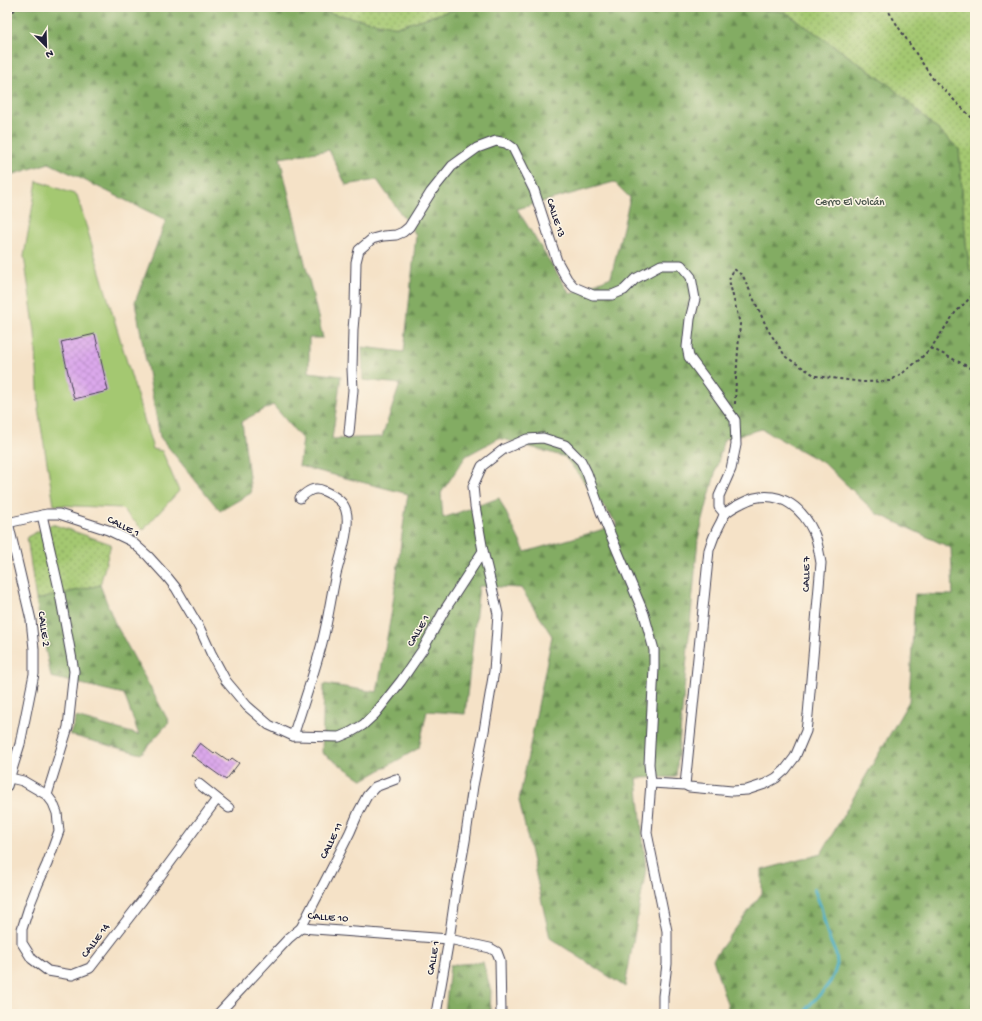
<svg xmlns="http://www.w3.org/2000/svg" width="982" height="1021" font-family="'Gochi Hand',sans-serif">
<defs>
<pattern id="grass-dots" width="8" height="8" patternUnits="userSpaceOnUse"><rect width="8" height="8" fill="#a4c871"/><path d="M2 2h.1M6 6h.1" fill="none" stroke="#85a25e" stroke-width="1.8" stroke-linecap="round"/></pattern>
<pattern id="forest-firs" width="22" height="20" patternUnits="userSpaceOnUse"><rect width="22" height="20" fill="#83ac63"/><path d="M5 1l3.5 6h-7zM16 11l3.5 6h-7z" fill="#6b8c53"/></pattern>
<pattern id="building-cross-hatch" width="8" height="8" patternUnits="userSpaceOnUse"><rect width="8" height="8" fill="#dba8eb"/><path d="M0 0l8 8M0 8l8-8" fill="none" stroke="#bc90ca"/></pattern>
</defs>
<rect width="100%" height="100%" fill="#fcf5e5"/>
<filter id="ink" filterUnits="userSpaceOnUse"><feTurbulence type="fractalNoise" baseFrequency=".025" numOctaves="2"/><feDisplacementMap in="SourceGraphic" scale="8" xChannelSelector="R" yChannelSelector="G"/><feConvolveMatrix kernelMatrix="1 2 1 2 8 2 1 2 1" color-interpolation-filters="sRGB"/></filter>
<filter id="wash" filterUnits="userSpaceOnUse"><feTurbulence type="fractalNoise" baseFrequency=".012" numOctaves="4" result="noise"/><feDisplacementMap in="SourceGraphic" scale="16" xChannelSelector="R" yChannelSelector="G"/><feGaussianBlur stdDeviation="0.9" result="paint"/><feColorMatrix in="noise" values="0 0 0 0 0 0 0 0 0 0 0 0 0 0 0 0 0 1.4 0 .05"/><feComposite in="paint" operator="in"/></filter>
<g filter="url(#wash)">
<rect width="100%" height="100%" fill="#f5e2c7"/>
<!-- grass -->
<g fill="url(#grass-dots)" stroke="#637556">
<path d="M300,7H462L397,27Z"/>
<path d="M733,7H975V270L970,272L966,244L959,149L887,83L785,12Z"/>
<path d="M52,524L111,544L100,585L36,600L27,537Z"/>
</g>
<!-- forest -->
<g fill="url(#forest-firs)" stroke="#52674f" fill-rule="evenodd">
<path d="M7,7H300L397,27L462,7H733L785,12L887,83L959,149L966,244L970,271L975,270V1014H730L713,959L762,893V870L821,854L909,701L915,594L953,595L951,548L876,513L825,464L762,429L724,439L698,539L676,777L637,778L646,869L625,987L550,938L519,800L552,636L521,588L479,586L465,714L427,711L419,748L363,780L322,753L324,684L377,692L392,610L403,527L408,494L299,466L303,440L273,405L242,421L251,493L220,511L160,437L135,302L166,220L49,163L8,176L7,189ZM329,150L346,185L377,180L416,235L404,352L362,347L363,380L400,384L382,437L332,439L341,376L309,372V338H323L280,158ZM614,182L630,198L611,277L570,294L517,209ZM499,438L565,457L618,525L525,552L499,498L443,518L441,493L466,456Z"/>
<path d="M100,585L114,621L169,722L141,754L70,735L76,717L139,735L124,694L51,677L36,600Z"/>
<path d="M483,962L491,991L490,1014H445L450,965Z"/>
</g>
<!-- pitch -->
<path fill="#a4c871" stroke="#637556" d="M37,181L77,195L153,449L162,451L179,491L143,530L121,508L54,505L38,408H39L35,332L24,256Z"/>
<g fill="none" stroke-linecap="round" stroke-linejoin="round">
<!-- stream -->
<path stroke="#45acc4" stroke-width="3" d="M804,1014L808,1007L824,990L830,982L834,974L837,964L836,954L828,936L821,907L814,889"/>
</g>
<g id="blocks">
<!-- building -->
<g fill="url(#building-cross-hatch)">
<path d="M95,334L108,391L74,399L61,342Z"/>
<path d="M200,743L214,754L216,752L229,761L232,758L239,763L226,780L191,755Z"/>
</g>
</g>
</g>
<g filter="url(#ink)">
<use href="#blocks" fill-opacity="0" stroke="#423f50" stroke-width="1"/>
<g fill="none" stroke-linecap="round" stroke-linejoin="round">
<!-- street casing -->
<g stroke="#423f50" stroke-width="11">
<g id="street">
<path d="M349,433L353,390L352,369L353,329L355,307L356,262L359,250L372,239L383,236L396,235L403,232L409,227L431,192L452,166L477,148L496,141L506,143L513,148L534,190L557,261L567,279L574,287L593,295H612L624,290L635,279L661,265H681L691,277L695,299L690,319L687,347L689,357L707,381L735,420L736,445L731,469L719,496V507L725,514"/>
<path d="M42,515L59,589L74,671L68,727L47,795"/>
<path d="M7,523L47,514H59L108,530L131,541L148,556L168,578L176,588L200,629L211,653L226,681L247,706L269,725L293,736L339,737L351,732L363,725L375,714L401,681L423,649L444,611L483,551"/>
<path d="M293,736C303,705 314,674 322,643C328,620 331,597 336,574C340,558 351,526 346,511C344,501 333,495 324,491C314,486 308,491 300,498"/>
<path d="M10,778L23,781L47,795L53,803L57,813L59,831L47,864L38,884L30,904L22,929V943L32,959L48,971L72,975L90,968L141,902L217,799"/>
<path d="M651,783L685,785L689,787L732,791L747,790L765,784L776,778L785,770L795,757L806,731L808,715L821,563C819,553 818,542 814,533C803,509 782,491 754,498C747,500 729,509 725,514C723,516 722,520 721,522C716,531 712,540 709,550L685,785"/>
<path d="M199,784L229,808"/>
<path d="M7,786L20,744L34,674V649L31,620L7,518"/>
<path d="M301,928L449,939L490,948L497,952L500,960L501,1014"/>
<path d="M218,1014L289,938L301,928L336,860L350,832L359,811L367,796L375,787L396,779"/>
<path d="M436,1014L449,939L456,891L465,841L473,786L484,731L494,671L498,614L494,596L483,551L475,506L473,486L482,466L504,449L527,439L543,438L565,445L581,461L587,473L601,512L644,614L654,650V668L649,764L651,783L647,833L667,931V964L663,996V1014"/>
</g>
</g>
<!-- path -->
<g stroke="#423f50" stroke-width="2" stroke-dasharray="3 3" stroke-linecap="butt">
<path d="M886,7L899,28L933,79L975,121"/>
<path d="M7,14L21,7"/>
<path d="M931,348L971,368H975"/>
<path d="M735,404L736,378L740,324L729,280L734,269L743,276L768,330L786,357L816,376L863,382L890,381L904,372L919,360L931,348L955,313L975,293"/>
</g>
<!-- street -->
<use href="#street" stroke="#fff" stroke-width="9"/>
</g>
</g>
<g text-anchor="middle" dominant-baseline="central" stroke-width="3" stroke-linejoin="round" paint-order="stroke">
<!-- park labels -->
<g font-size="11" fill="#49544b" stroke="#fcf5e5">
<text x="850" y="203">Cerro El Volcán</text>
</g>
<!-- street labels -->
<g font-size="11" fill="#22223b" stroke="#fcf5e5">
<text transform="translate(555 218) rotate(72)">CALLE 13</text>
<text transform="translate(123 527) rotate(27)">CALLE 1</text>
<text transform="translate(807 574) rotate(-89)">CALLE 7</text>
<text transform="translate(43 629) rotate(82)">CALLE 2</text>
<text transform="translate(419 631) rotate(-60)">CALLE 1</text>
<text transform="translate(332 841) rotate(-64)">CALLE 11</text>
<text transform="translate(328 918) rotate(4)">CALLE 10</text>
<text transform="translate(96 941) rotate(-53)">CALLE 14</text>
<text transform="translate(434 958) rotate(-80)">CALLE 1</text>
</g>
</g>
<!-- margin -->
<rect width="982" height="1021" fill="none" stroke="#fcf5e5" stroke-width="24"/>
<!-- north arrow -->
<g transform="translate(46 46) rotate(157)" stroke="#fcf5e5" stroke-width="3" paint-order="stroke">
<path d="M0-3L7 15L0 10L-7 15Z" fill="#22223b"/>
<text y="-6" font-size="11" font-weight="bold" text-anchor="middle" fill="#22223b">N</text>
</g>
</svg>
